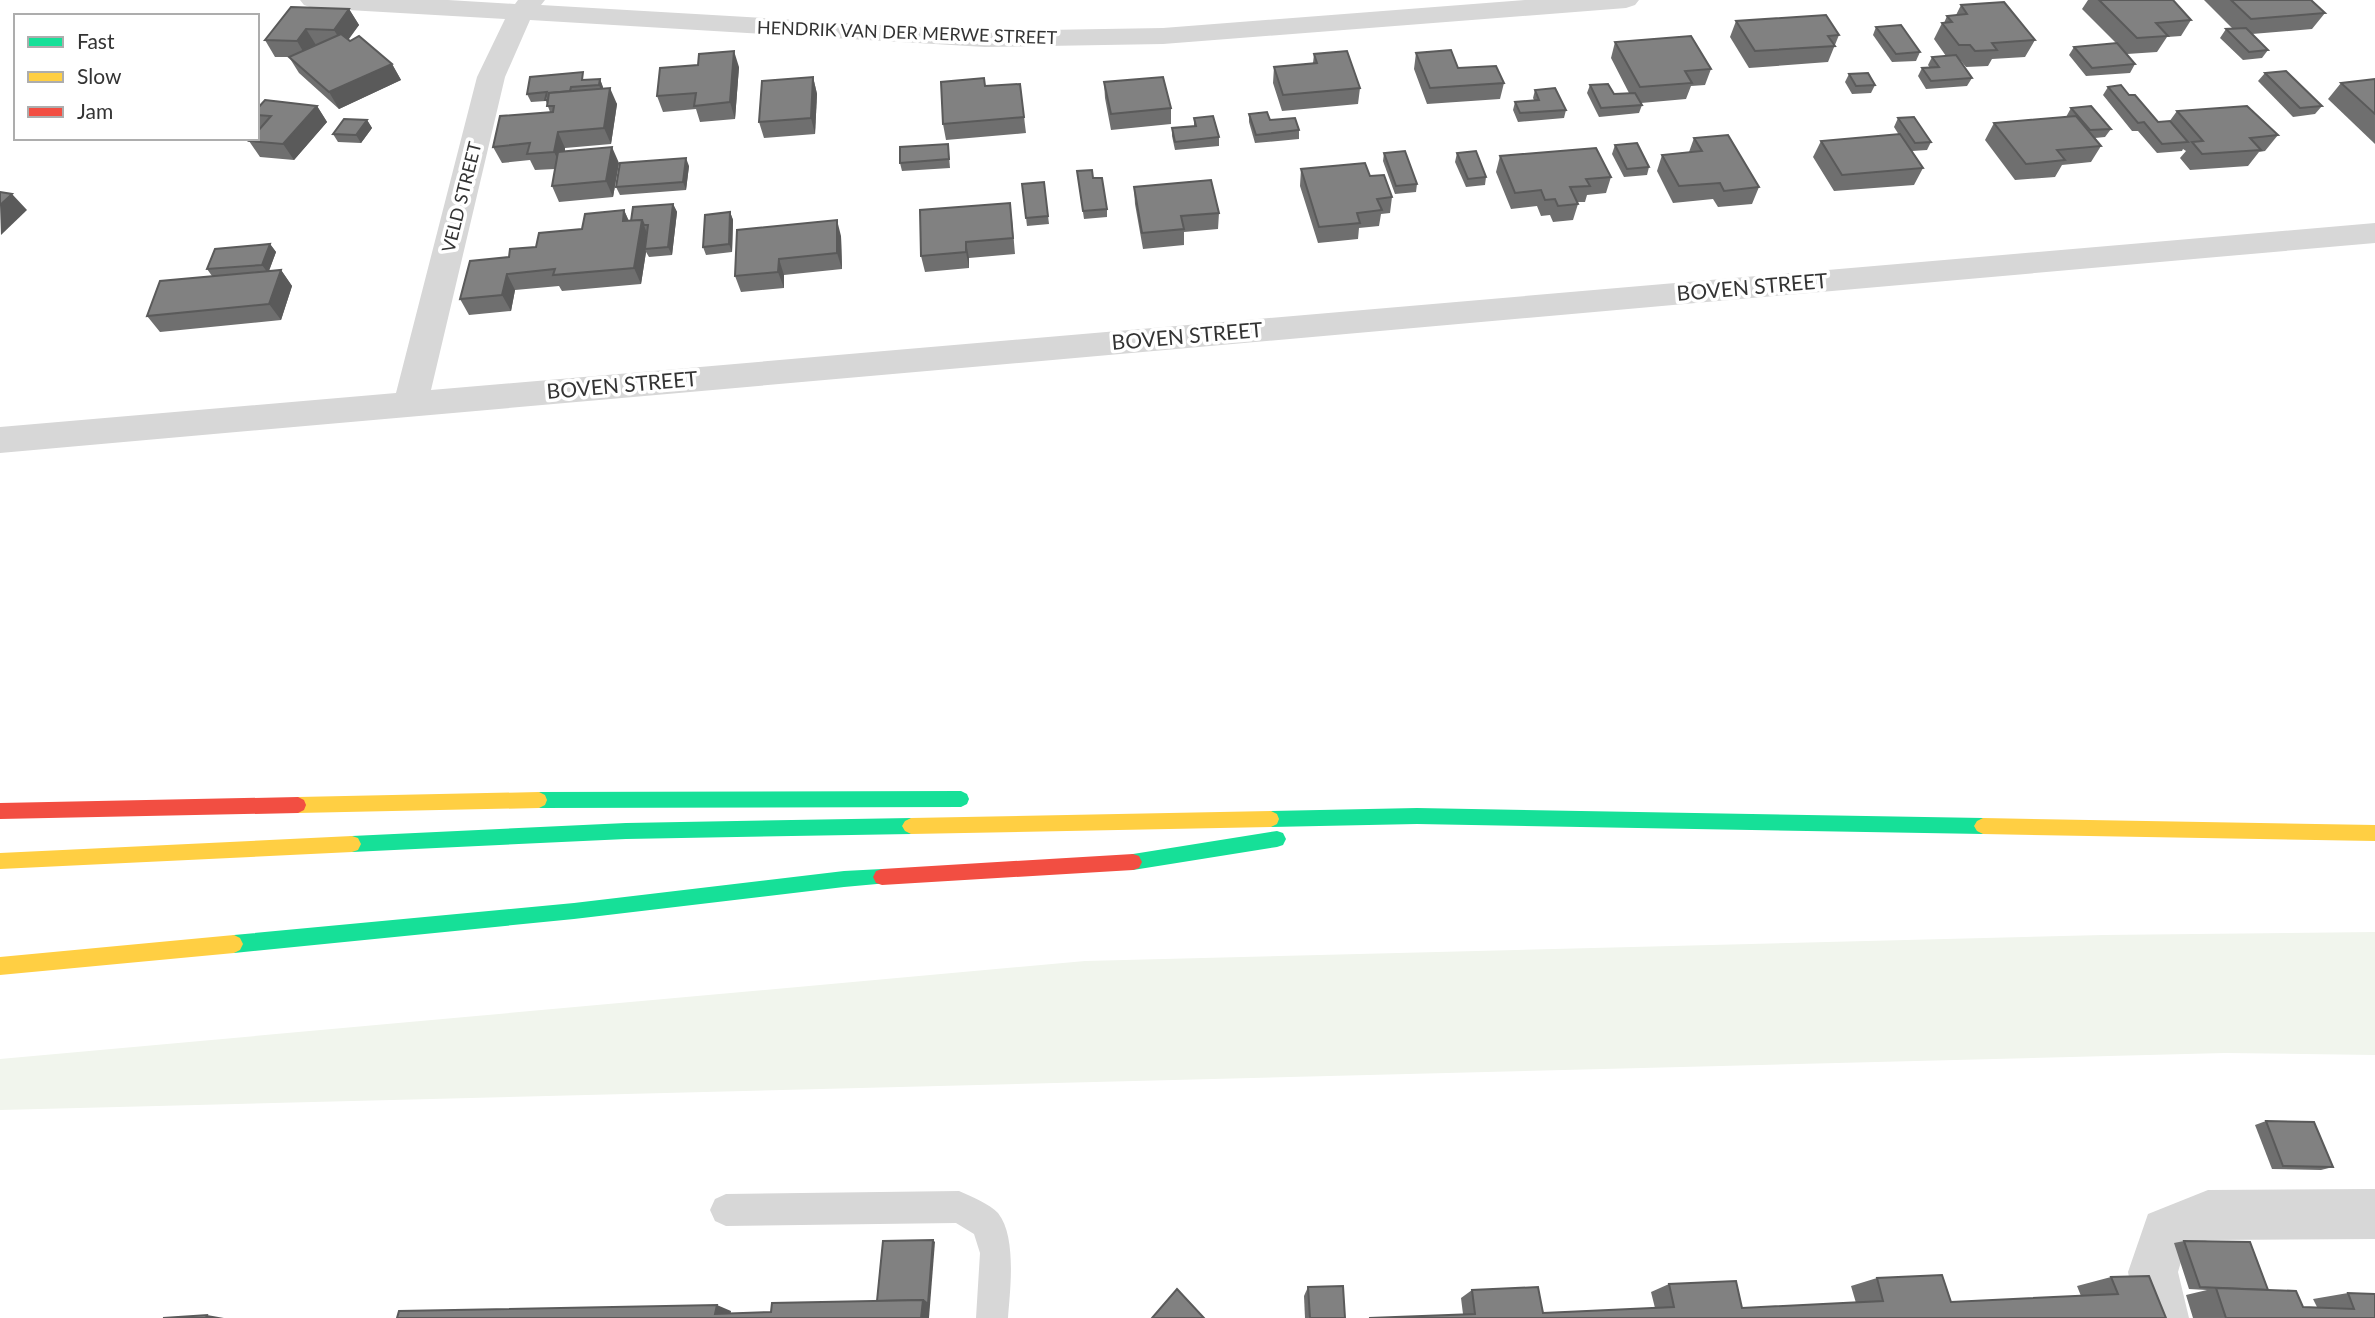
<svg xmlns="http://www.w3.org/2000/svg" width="2375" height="1318" font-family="Lato,sans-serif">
<rect width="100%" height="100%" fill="#fff"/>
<!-- green -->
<path fill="#f1f5ed" d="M2375,932V1055L2225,1053L0,1110V1059L1085,961L2103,935Z"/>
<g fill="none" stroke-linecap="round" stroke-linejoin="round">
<!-- lane -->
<path fill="#d7d7d7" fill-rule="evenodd" d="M959,1191C970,1196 990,1204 998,1213C1017,1237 1010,1290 1008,1318H976L980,1253L974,1234L956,1223L726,1226L715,1221L710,1210L715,1199L726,1194Z"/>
<!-- street -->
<g fill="#d7d7d7" fill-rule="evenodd">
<path d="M300,0H448L515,4L518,0H545L541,5L985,31L1163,28L1525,0H1639L1635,5L1626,8L1163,44L985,47L530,20L505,77L431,390L2375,223V243L0,453V427L396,393L477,77L505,19L313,8L304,5Z"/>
<path d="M2375,1189V1239L2208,1240L2185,1248L2178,1272L2189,1318H2137L2128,1272L2148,1214L2208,1190Z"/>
</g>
<!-- fast -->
<g fill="#16e098" fill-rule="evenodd">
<path d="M961,791L967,794L969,799L967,804L961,807L539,808L533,805L531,800L533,795L539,792Z"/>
<path d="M1417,808L1983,818L1989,821L1992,826L1989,831L1983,834L1417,824L1271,827L1265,824L1263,819L1265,814L1271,811Z"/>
<path d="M911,818L917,821L920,826L917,831L911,834L626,839L352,852L346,850L343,844L346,838L352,836L626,823Z"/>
<path d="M1277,831L1283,833L1286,839L1283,845L1277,847L1133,870L1127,868L1124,862L1127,856L1133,854Z"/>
<path d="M882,869L888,871L891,877L888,883L844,887L574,919L234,953L228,950L225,944L228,938L234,935L574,903L844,871Z"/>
</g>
<!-- slow -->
<g fill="#ffcf43" fill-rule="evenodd">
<path d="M539,792L545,795L547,800L545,805L539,808L298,813L292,810L290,805L292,800L298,797Z"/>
<path d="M1271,811L1277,814L1279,819L1277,824L1271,827L911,834L905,831L902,826L905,821L911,818Z"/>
<path d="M1983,818L2375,825V841L1983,834L1977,831L1974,826L1977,821Z"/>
<path d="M352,836L358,838L361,844L358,850L352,852L0,869V853Z"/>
<path d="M234,935L240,938L243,944L240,950L234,953L0,975V957Z"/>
</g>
<!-- jam -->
<g fill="#f24e42" fill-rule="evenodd">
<path d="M298,797L304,800L306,805L304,810L298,813L0,819V803Z"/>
<path d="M1133,854L1139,856L1142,862L1139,868L1133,870L882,885L876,883L873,877L876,871L882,869Z"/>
</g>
</g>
<!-- wall -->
<g fill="#6f6f6f">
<path d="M2088,0H2173L2191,20L2181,36L2167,37L2157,52L2127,54L2135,64L2130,73L2086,76L2069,55L2074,47L2116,43L2082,9Z"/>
<path d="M2204,0H2311L2325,13L2312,29L2252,34L2268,50L2262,58L2243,60L2220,38L2226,29H2233Z"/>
<path d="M1961,5L2035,40L2025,57L1992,59L1988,66L1966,67L1961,61H1960L1972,78L1967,86L1926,89L1918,76L1922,68H1930L1928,65L1932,57L1946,56L1934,39L1942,23H1944L1947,16L1956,15Z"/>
<path d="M349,9L359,25L348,39L392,64L401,80L339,109L299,73L289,57H275L265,40Z"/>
<path d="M1736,21L1839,35L1828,62L1749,68L1730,37Z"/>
<path d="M1876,27L1920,52L1916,61L1892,62L1873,35Z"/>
<path d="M1615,42L1711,69L1705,85L1691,86L1686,99L1641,103L1642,105L1639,113L1599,117L1587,93L1590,85L1614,94L1629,93L1611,58Z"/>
<path d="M1416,53L1458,68L1504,83L1500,99L1427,104L1414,69Z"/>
<path d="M1314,54L1360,88L1358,104L1282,111L1273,83L1274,67L1313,63Z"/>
<path d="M739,67L735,119L700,122L696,109L663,112L657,96Z"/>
<path d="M2265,73L2322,106L2315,114L2293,117L2258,81Z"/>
<path d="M1849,74L1875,85L1871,93L1852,94L1845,82Z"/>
<path d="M813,77L817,94L815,134L764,138L759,122Z"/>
<path d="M600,79L603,88L617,104L611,144L565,148V151L619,163L613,197L559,202L552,186L555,169L535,170L530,160L502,163L493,147L550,112L546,101L531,102L527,94L586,80Z"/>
<path d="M2375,79V144L2328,99L2341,83Z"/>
<path d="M1104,82L1171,108V124L1111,130L1105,98Z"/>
<path d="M1020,84L1026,133L946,140L943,124L985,86Z"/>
<path d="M2108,87L2129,95L2158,122H2169L2177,111L2278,135L2265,151L2259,152L2248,166L2190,170L2180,158L2186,151L2183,149L2182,151L2157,153L2138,131H2132L2103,95Z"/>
<path d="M1535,90L1566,110L1564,118L1518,122L1513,110L1515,102L1534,100L1533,98Z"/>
<path d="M317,106L327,122L294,160L260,157L249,141L261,128L257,122V109Z"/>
<path d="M2071,108L2111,129L2105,137L2095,138L2101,146L2091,162L2062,165L2055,177L2015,180L1985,140L1994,123L2066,117Z"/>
<path d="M1249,114L1299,130V139L1255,143L1249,122Z"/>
<path d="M1194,118L1219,137V146L1175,150L1172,136V128L1194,126Z"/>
<path d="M1898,118L1931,142L1927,150L1912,151L1923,168L1914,185L1834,191L1813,157L1821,141L1899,135L1894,127Z"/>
<path d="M367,120L372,128L361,143L338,142L333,134Z"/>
<path d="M151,138H172L170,140Z"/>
<path d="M1694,138L1759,187L1752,204L1718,207L1713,199L1673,203L1657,171L1662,155L1689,152Z"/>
<path d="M948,144L950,168L902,171L900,163Z"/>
<path d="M1615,145L1649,167L1647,175L1624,177L1612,154Z"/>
<path d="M1384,153L1417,184L1416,192L1395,194L1383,161Z"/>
<path d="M1457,153L1486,177L1485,185L1466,187L1455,162Z"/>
<path d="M1500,156L1611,177L1606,193L1587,195L1585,202H1577L1578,204L1573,220L1553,222L1550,215L1541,216L1537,206L1511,209L1496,172Z"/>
<path d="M689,166L686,190L620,195L616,187Z"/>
<path d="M1301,169L1370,176L1392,197L1390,213L1381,214L1379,226L1359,228L1358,239L1318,243L1300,186Z"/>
<path d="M1077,171L1093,178L1107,209V217L1084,219Z"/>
<path d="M1044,182L1049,224L1027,226L1022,184Z"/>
<path d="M1134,187L1219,213L1218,229L1184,232V245L1143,249L1135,204Z"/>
<path d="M673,204L677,212L672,255L649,257L646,252L641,284L562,291L559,286L515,290L511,311L469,315L460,299L509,257L582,229L624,210L629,221Z"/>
<path d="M730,212L733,220L732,252L706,255L703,247Z"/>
<path d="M1012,219L1015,254L969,258V268L925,272L921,256Z"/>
<path d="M737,230L841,236L842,269L784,275V288L741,292L735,276Z"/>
<path d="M270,244L276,252L269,271L281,270L292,286L281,320L160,332L147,316L212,276L207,269Z"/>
<path d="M2266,1121L2333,1167L2321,1170L2272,1169L2255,1125Z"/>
<path d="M2184,1241L2268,1290L2303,1307H2317L2313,1299L2348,1293L2375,1318H2193L2186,1295L2207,1290L2189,1289L2174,1243Z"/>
<path d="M2111,1277L2166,1318L1463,1314L1461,1298L1472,1290L1543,1313L1655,1308L1651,1292L1669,1284L1742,1308L1856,1303L1851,1286L1877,1278L1951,1302L2081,1296L2077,1286Z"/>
<path d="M1308,1287L1345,1318H1305L1304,1296Z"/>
</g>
<!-- shaded-wall -->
<g fill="#5a5a5a">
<path d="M349,9L359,25L344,46L334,30Z"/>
<path d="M306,29L316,45L307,58L297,41Z"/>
<path d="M734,51L739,67L735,119L730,102Z"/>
<path d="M392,64L401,80L339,109L329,92Z"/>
<path d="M813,77L817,94L815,134L811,118Z"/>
<path d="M600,79L603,87L602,93L599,85Z"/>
<path d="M610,88L617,104L611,144L604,128Z"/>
<path d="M317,106L327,122L294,160L283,144Z"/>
<path d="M367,120L372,128L361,143L356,135Z"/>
<path d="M558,132L565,148L562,168L554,152Z"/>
<path d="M612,147L619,163L613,197L606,181Z"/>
<path d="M686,158L689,166L686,190L683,182Z"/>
<path d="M12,194L27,210L1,235L0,205Z"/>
<path d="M673,204L677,212L672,255L668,247Z"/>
<path d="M624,210L631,227L623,221Z"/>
<path d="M730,212L733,220L732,252L729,244Z"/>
<path d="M642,220L648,236L645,249L646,252L641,284L634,268Z"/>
<path d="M837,220L841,236L842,269L837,253Z"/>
<path d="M966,242L969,258V268L966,252Z"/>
<path d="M270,244L276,252L268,273L262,265Z"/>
<path d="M779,259L784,275V288L778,272Z"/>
<path d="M281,270L292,286L281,320L269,304Z"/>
<path d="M507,274L515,290L511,311L502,295Z"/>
<path d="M933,1240L935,1242L929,1318H921L923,1300Z"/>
<path d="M717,1305L731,1311L730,1318L715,1314Z"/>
<path d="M207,1315L224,1318H206Z"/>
</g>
<!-- building -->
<g fill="#818181" stroke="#5a5a5a" stroke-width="2">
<path d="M2099,0H2173L2191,20L2156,23L2168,36L2137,38Z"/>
<path d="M2231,0H2311L2325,13L2251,19Z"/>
<path d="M2004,2L2035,40L1992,43L1997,50L1975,51L1970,45H1959L1942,23L1952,22L1947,16L1967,14L1961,5Z"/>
<path d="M291,7L349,9L334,30L306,29L297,41L265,40Z"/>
<path d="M1826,15L1839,35L1828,36L1835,46L1755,51L1736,21Z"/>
<path d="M1901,25L1920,52L1896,54L1876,27Z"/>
<path d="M2246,28L2268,50L2249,52L2226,29Z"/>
<path d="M341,34L350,41L359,36L392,64L329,92L289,57Z"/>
<path d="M1691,36L1711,69L1685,71L1692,83L1640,87L1615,42Z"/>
<path d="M2117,43L2135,64L2092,68L2074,47Z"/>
<path d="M1451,50L1458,68L1496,66L1504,83L1430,88L1416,53Z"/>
<path d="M734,51L730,102L694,106L696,93L657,96L660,68L698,65L699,54Z"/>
<path d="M1347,51L1360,88L1283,95L1274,67L1317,63L1314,54Z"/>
<path d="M1956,55L1972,78L1931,81L1922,68L1939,67L1932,57Z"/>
<path d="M2286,71L2322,106L2300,108L2265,73Z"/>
<path d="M583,72L582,80L600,79L599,85L571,87L570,91L549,93L548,100H545L547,92L527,94L530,77Z"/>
<path d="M1868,73L1875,85L1856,86L1849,74Z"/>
<path d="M813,77L811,118L759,122L762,81Z"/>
<path d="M1163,77L1171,108L1111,114L1104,82Z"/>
<path d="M984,78L985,86L1020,84L1024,117L943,124L941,82Z"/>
<path d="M2375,79V114L2341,83Z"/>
<path d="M1608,84L1614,94L1635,93L1642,105L1601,108L1590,85Z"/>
<path d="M2121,85L2129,95H2135L2158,122L2170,121L2188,142L2162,144L2144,122L2138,123L2108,87Z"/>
<path d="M610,88L604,128L558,132L554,152L527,154L530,143L493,147L500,116L553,112L554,106H547L549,93Z"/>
<path d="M1555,88L1566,110L1520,113L1515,102L1539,100L1535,90Z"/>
<path d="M265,100L317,106L283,144L249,141L251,138H257V132L271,116L257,115V109Z"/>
<path d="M2091,106L2111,129L2090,130L2071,108Z"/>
<path d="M2247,106L2278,135L2250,138L2261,150L2202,154L2192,142L2203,141L2177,111Z"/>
<path d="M1267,112L1270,120L1295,118L1299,130L1256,135L1249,114Z"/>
<path d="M1213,116L1219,137L1175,142L1172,128L1196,126L1194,118Z"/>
<path d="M2076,116L2101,146L2057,150L2065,160L2026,164L1994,123Z"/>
<path d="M1914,117L1931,142L1915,143L1898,118Z"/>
<path d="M344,119L367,120L356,135L333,134Z"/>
<path d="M1900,134L1923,168L1842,175L1821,141Z"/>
<path d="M1728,135L1759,187L1724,191L1720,183L1679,186L1662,155L1702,151L1694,138Z"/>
<path d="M1637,143L1649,167L1627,169L1615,145Z"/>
<path d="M948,144L949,159L900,163V147Z"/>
<path d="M612,147L606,181L552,186L558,152Z"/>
<path d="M1596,148L1611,177L1586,179L1590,186L1570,187L1578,204L1558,206L1555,199L1545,200L1541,190L1515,193L1500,156Z"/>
<path d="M1405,151L1417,184L1396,186L1384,153Z"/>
<path d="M1476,151L1486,177L1468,179L1457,153Z"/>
<path d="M686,158L683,182L616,187L620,163Z"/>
<path d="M1365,163L1370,176L1384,175L1392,197L1377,199L1382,210L1357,213L1360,223L1319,227L1301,169Z"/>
<path d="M1092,170L1093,178H1102L1107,209L1083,211L1077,171Z"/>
<path d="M1211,180L1219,213L1181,216L1184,229L1142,233L1134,187Z"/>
<path d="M1044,182L1048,216L1026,218L1022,184Z"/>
<path d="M0,192L12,194L0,205Z"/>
<path d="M1010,203L1013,238L966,242V252L921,256L920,210Z"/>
<path d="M673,204L668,247L645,249L648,225H644L642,220L631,221L633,207Z"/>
<path d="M624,210L623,221L642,220L634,268L553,275L555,269L507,274L502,295L460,299L470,261L509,257L510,249L536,247L539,233L582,229L585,214Z"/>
<path d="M730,212L729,244L703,247L705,215Z"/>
<path d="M837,220V253L779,259L778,272L735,276L737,230Z"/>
<path d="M270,244L262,265L207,269L215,249Z"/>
<path d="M281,270L269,304L147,316L160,281Z"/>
<path d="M2266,1121L2314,1122L2333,1167L2283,1166Z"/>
<path d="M933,1240L928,1304L923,1300L877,1301L883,1241Z"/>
<path d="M2184,1241L2250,1242L2268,1290L2200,1287Z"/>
<path d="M1942,1275L1951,1302L2118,1294L2111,1277L2149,1276L2166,1318H1369L1475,1314L1472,1290L1538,1287L1543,1313L1674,1307L1669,1284L1736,1281L1742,1308L1883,1301L1877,1278Z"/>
<path d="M1343,1286L1345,1318H1310L1308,1287Z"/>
<path d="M2216,1288L2296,1291L2303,1307L2354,1309L2348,1293L2375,1294V1318H2226Z"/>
<path d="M1177,1289L1204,1318H1152Z"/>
<path d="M923,1300L921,1318H397L399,1311L717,1305L715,1314L771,1312L772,1303Z"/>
<path d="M207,1315L206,1318H163Z"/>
</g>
<g text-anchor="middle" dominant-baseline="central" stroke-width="7" stroke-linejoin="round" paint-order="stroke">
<!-- far-street labels -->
<g font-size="18" fill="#333" stroke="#fff">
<text transform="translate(907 32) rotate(2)">HENDRIK VAN DER MERWE STREET</text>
<text transform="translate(461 197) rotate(-76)">VELD STREET</text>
</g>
<!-- street labels -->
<g font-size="21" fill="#333" stroke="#fff">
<text transform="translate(1752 286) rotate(-5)">BOVEN STREET</text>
<text transform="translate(1187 335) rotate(-5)">BOVEN STREET</text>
<text transform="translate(622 384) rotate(-5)">BOVEN STREET</text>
</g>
</g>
<!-- legend -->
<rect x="14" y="14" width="245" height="126" fill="#ffffff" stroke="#adadad" stroke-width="2"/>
<rect x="28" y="37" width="35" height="10" fill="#16e098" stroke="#adadad" stroke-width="2"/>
<text x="77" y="49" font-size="21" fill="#333333">Fast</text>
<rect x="28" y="72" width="35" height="10" fill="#ffcf43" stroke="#adadad" stroke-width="2"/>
<text x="77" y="84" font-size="21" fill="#333333">Slow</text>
<rect x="28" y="107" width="35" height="10" fill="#f24e42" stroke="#adadad" stroke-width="2"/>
<text x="77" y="119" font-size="21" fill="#333333">Jam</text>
</svg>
